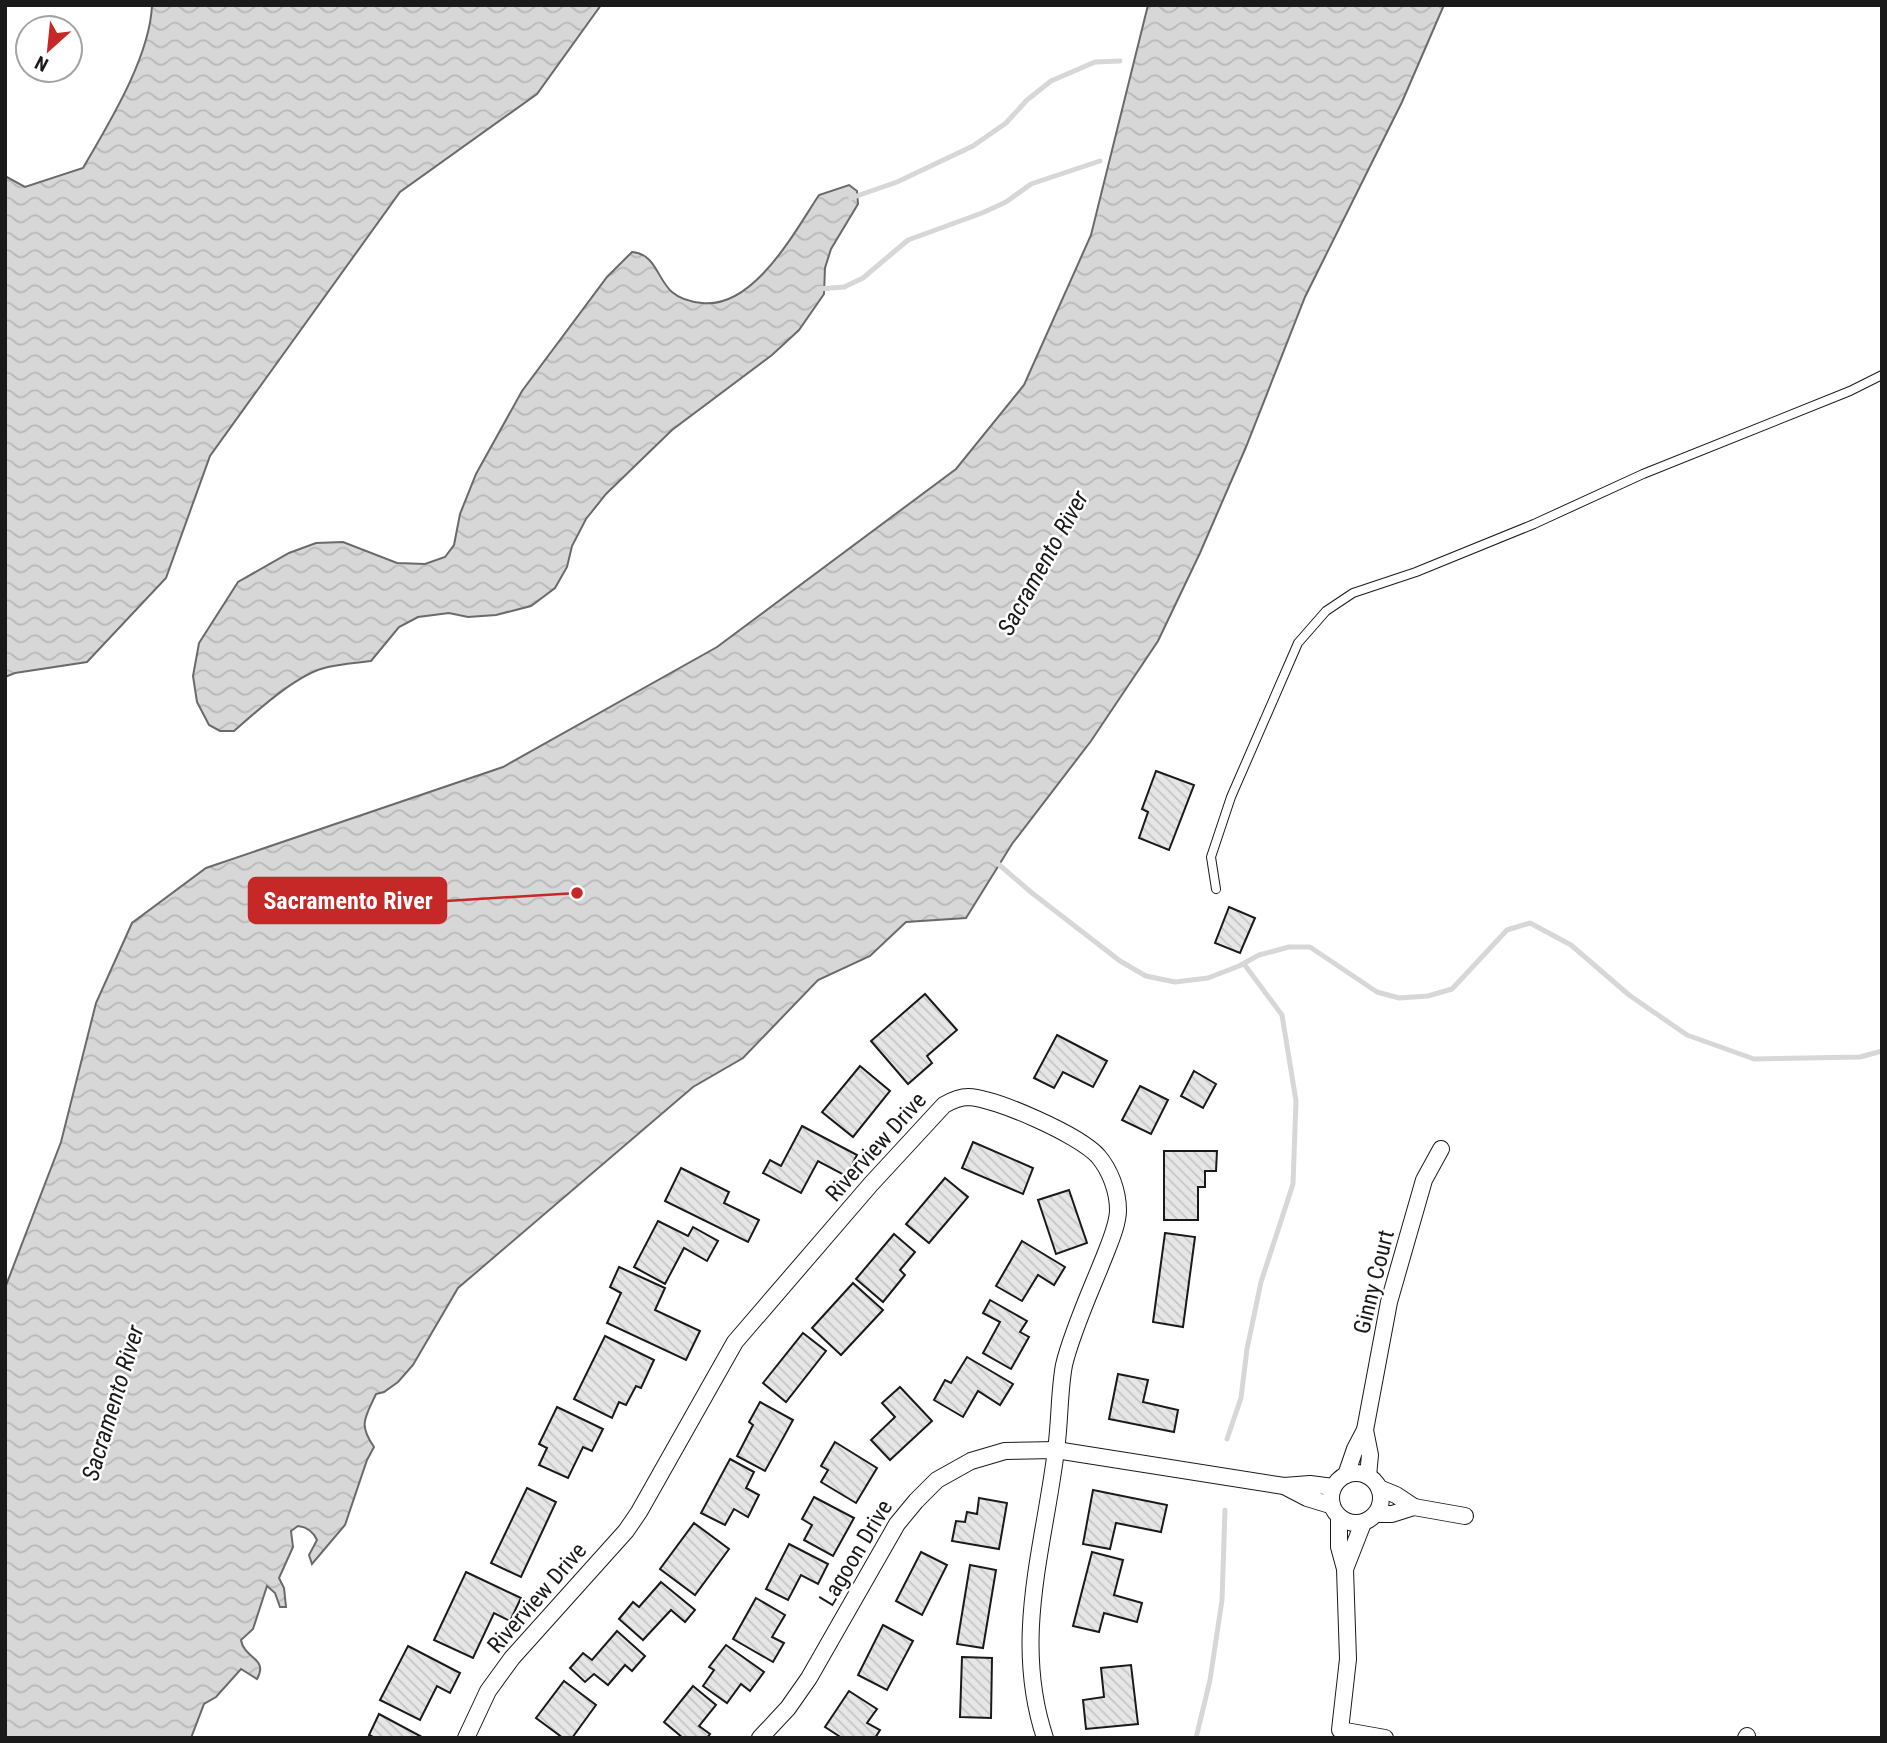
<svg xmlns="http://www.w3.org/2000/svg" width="1887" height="1743" viewBox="0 0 1887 1743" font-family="'Roboto Condensed',sans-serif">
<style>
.water{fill:url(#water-waves);stroke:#6a6a6a;stroke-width:2}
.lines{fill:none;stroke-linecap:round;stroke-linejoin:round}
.stream{stroke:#d7d7d7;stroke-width:5}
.building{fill:url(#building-back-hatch);stroke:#1a1a1a;stroke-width:2}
.lane-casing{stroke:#1a1a1a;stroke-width:10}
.street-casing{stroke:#1a1a1a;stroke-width:18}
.lane{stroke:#fff;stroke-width:8}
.street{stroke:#fff;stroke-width:16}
.labels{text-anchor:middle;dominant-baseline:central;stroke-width:5;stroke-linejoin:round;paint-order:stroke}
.street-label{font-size:23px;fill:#1a1a1a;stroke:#fff}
.water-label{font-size:24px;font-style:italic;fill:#1a1a1a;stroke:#fff}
.leader{fill:none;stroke:#c62828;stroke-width:2.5}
.callout-dot{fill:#c62828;stroke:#fff;stroke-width:2.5}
.callout{fill:#c62828;stroke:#c62828;stroke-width:2.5}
.callout-label{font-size:24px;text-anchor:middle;font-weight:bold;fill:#fff}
</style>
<defs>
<pattern id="water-waves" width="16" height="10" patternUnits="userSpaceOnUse" patternTransform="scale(1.75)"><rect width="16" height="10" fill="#d7d7d7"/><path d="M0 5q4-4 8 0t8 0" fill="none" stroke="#b8b8b8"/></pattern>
<pattern id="building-back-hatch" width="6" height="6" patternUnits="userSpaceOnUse" patternTransform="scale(1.75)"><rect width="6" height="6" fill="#e6e6e6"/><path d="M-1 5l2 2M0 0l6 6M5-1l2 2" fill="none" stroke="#c5c5c5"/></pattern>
</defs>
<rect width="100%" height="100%" fill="#fff"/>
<g class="water">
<path d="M 152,5 L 601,5 L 537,94 L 400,192 L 210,456 L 166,578 L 87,662 L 15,673 L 5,677 L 5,176 L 25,187 L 83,168 C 109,123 150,57 152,5 Z"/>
<path d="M 1148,5 L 1444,5 L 1402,102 L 1305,297 L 1246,447 L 1200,553 L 1158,641 L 1091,741 L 1012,844 L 966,918 L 906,922 L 870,956 L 818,980 L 743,1058 L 693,1087 L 458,1288 L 413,1365 L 398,1382 L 384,1392 L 376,1394 C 365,1418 358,1424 374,1447 L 367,1460 L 345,1525 L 312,1564 L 309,1555 L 317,1540 C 313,1531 307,1527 298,1526 L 291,1531 L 293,1547 L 279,1578 L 284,1588 L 286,1607 L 280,1607 L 275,1593 L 267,1586 L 253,1629 L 241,1640 C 244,1659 269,1658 257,1679 L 241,1669 L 216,1697 L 204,1704 L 191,1738 L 5,1738 L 5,1288 L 61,1142 L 96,1003 L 132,923 L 206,868 L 503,767 L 717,647 L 956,469 L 1024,385 L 1091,235 Z"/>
<path d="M 849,185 L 857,191 L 858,204 L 831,249 L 825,268 L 824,294 L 799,330 L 772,355 L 672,430 L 606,494 L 586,519 L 572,546 L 567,567 L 555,588 L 531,606 L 496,615 L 468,617 L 449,613 L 418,617 L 399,627 L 371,661 C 357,663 342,664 328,667 C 298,673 257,711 234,731 L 220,731 L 209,725 L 197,702 L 193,676 L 199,643 L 238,582 L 289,553 L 316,543 L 343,542 L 397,563 L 425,564 L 445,557 L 454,545 L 460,514 L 476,474 L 522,391 L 607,277 L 632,252 C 656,254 657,279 672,292 C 680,299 692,302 702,303 C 754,309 795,231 819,195 Z"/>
</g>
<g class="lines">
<g class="stream">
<path d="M 851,198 L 897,182 L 973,146 L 1006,123 L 1027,100 L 1051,81 L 1095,62 L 1120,61"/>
<path d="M 818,289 L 844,287 L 863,278 L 908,240 L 982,213 L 1006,202 L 1031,184 L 1100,161"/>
<path d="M 996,862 L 1032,893 L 1120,961 L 1146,976 L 1175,982 L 1208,978 L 1239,966 L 1259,955 L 1289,947 L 1310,947 L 1377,992 L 1399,998 L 1428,996 L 1452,989 L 1507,930 L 1530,923 L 1571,945 L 1629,995 L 1687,1035 L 1754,1059 L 1860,1057 L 1882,1051"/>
<path d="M 1227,1439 L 1241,1398 L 1247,1349 L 1261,1282 L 1293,1184 L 1296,1101 L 1282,1015 L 1244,964"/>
<path d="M 1196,1738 L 1210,1680 L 1222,1600 L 1225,1510"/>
</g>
</g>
<g class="building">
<path d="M 1156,771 L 1194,785 L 1169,850 L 1139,838 L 1148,812 L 1142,809 Z"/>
<path d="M 1229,907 L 1255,918 L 1240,953 L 1215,943 Z"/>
<path d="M 925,994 L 957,1030 L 927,1056 L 932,1063 L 908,1084 L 871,1041 Z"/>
<path d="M 1057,1035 L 1107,1061 L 1093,1087 L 1063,1072 L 1054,1088 L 1034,1078 Z"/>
<path d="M 860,1066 L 890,1091 L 853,1137 L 822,1112 Z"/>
<path d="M 1194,1071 L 1216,1084 L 1203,1108 L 1181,1096 Z"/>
<path d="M 1140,1086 L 1168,1100 L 1151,1134 L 1122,1120 Z"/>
<path d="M 802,1126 L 857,1155 L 846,1176 L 818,1161 L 801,1193 L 763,1173 L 770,1160 L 781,1166 Z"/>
<path d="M 973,1142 L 1033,1168 L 1023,1194 L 962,1168 Z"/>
<path d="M 1164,1151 L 1217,1151 L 1216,1171 L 1205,1171 L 1205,1187 L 1198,1187 L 1198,1220 L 1164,1220 Z"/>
<path d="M 681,1168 L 729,1192 L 724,1203 L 759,1220 L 748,1242 L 665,1201 Z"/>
<path d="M 945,1178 L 968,1197 L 929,1243 L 906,1224 Z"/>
<path d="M 1069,1190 L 1087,1243 L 1056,1254 L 1038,1200 Z"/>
<path d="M 658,1221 L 688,1236 L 693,1227 L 718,1241 L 707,1261 L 684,1248 L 665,1284 L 634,1267 Z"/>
<path d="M 1165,1233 L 1195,1237 L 1183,1327 L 1153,1322 Z"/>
<path d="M 894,1234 L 915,1252 L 900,1270 L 905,1275 L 883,1302 L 856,1279 Z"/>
<path d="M 1022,1241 L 1065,1267 L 1054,1285 L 1038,1275 L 1022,1301 L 996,1286 Z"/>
<path d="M 619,1267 L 665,1288 L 655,1310 L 700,1331 L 686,1360 L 607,1323 L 621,1293 L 610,1287 Z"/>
<path d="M 853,1283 L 883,1310 L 841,1355 L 812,1328 Z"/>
<path d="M 990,1300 L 1027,1321 L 1020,1332 L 1029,1337 L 1011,1369 L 983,1353 L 1000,1322 L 983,1313 Z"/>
<path d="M 803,1333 L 826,1351 L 786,1402 L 763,1383 Z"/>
<path d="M 605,1336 L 654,1360 L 641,1388 L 636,1386 L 626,1405 L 619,1402 L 612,1418 L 574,1399 Z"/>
<path d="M 967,1357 L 1013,1384 L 1000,1405 L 978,1391 L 963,1417 L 934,1400 L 945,1380 L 951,1383 Z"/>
<path d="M 1118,1374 L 1148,1380 L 1143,1402 L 1178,1410 L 1174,1432 L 1109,1419 Z"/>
<path d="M 900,1387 L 932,1421 L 890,1460 L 871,1440 L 895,1417 L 882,1403 Z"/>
<path d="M 760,1402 L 793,1420 L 765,1471 L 737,1456 L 753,1425 L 749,1422 Z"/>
<path d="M 557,1407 L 603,1429 L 592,1451 L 583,1447 L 568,1478 L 539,1465 L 547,1448 L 539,1444 Z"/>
<path d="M 835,1442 L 877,1468 L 856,1503 L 821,1482 L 828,1470 L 821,1466 Z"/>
<path d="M 730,1459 L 754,1472 L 746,1488 L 759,1495 L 748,1517 L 734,1509 L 725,1525 L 701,1513 Z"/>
<path d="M 527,1488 L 556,1502 L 521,1577 L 491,1563 Z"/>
<path d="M 1093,1490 L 1167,1505 L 1161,1532 L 1116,1523 L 1110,1549 L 1083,1544 Z"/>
<path d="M 814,1497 L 854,1518 L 833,1556 L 804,1540 L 812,1525 L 802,1519 Z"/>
<path d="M 979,1498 L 1007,1503 L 999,1549 L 952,1541 L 956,1521 L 965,1522 L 967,1512 L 977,1514 Z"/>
<path d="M 694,1523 L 729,1549 L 695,1595 L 660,1569 Z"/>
<path d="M 789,1544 L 828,1564 L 818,1584 L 801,1575 L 788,1600 L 766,1589 Z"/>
<path d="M 921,1552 L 947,1565 L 922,1615 L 896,1601 Z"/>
<path d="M 1092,1552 L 1123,1560 L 1114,1595 L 1142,1603 L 1137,1622 L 1104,1613 L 1099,1632 L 1073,1626 Z"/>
<path d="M 970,1565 L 996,1570 L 983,1648 L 957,1644 Z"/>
<path d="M 466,1572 L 521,1598 L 510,1621 L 494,1613 L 473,1658 L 434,1640 Z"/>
<path d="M 661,1582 L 695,1610 L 685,1622 L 671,1610 L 643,1640 L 619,1619 L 633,1602 L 639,1607 Z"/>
<path d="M 756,1598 L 785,1615 L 772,1637 L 784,1643 L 773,1662 L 733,1639 Z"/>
<path d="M 883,1625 L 913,1641 L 887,1690 L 858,1675 Z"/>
<path d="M 617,1631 L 645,1656 L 632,1671 L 625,1665 L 608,1685 L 594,1674 L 585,1682 L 570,1668 L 583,1653 L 592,1660 Z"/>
<path d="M 726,1645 L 764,1672 L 750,1691 L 741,1684 L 727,1703 L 703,1686 L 714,1670 L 709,1667 Z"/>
<path d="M 408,1646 L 460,1673 L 450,1693 L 437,1686 L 420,1720 L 380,1700 Z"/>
<path d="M 962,1657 L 992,1658 L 991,1718 L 960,1717 Z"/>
<path d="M 1131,1665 L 1138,1724 L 1086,1729 L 1083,1700 L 1104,1697 L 1101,1668 Z"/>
<path d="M 564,1681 L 596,1705 L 572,1738 L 563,1738 L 536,1718 Z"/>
<path d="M 693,1686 L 716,1705 L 699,1726 L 710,1734 L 707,1738 L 683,1738 L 664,1722 Z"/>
<path d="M 849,1691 L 877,1709 L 867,1723 L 880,1730 L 875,1738 L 842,1738 L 825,1727 Z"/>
<path d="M 379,1714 L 422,1737 L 421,1738 L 375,1738 L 369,1735 Z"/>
</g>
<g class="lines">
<defs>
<path id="lane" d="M 1216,889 L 1211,857 L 1231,797 L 1298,643 L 1326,611 L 1353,593 L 1416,572 L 1534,524 L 1643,474 L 1850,391 L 1882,375"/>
<g id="street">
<path d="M 1365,1430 L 1389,1302 L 1424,1180 L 1441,1149"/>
<circle cx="1356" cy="1498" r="25"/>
<path d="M 1346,1475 L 1355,1449 L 1365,1430 L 1370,1455 L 1368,1476"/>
<path d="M 1330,1505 L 1307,1498 L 1284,1486 L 1310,1484 L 1333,1487"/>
<path d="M 1414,1507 L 1465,1516"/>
<path d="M 1376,1514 L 1392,1514 L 1414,1507 L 1396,1495 L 1379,1488"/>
<path d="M 1339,1518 L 1339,1547 L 1345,1569 L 1363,1523"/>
<path d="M 1345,1569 L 1348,1659 L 1340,1730 L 1385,1738"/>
<path d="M 466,1738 L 488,1691 L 512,1658 L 626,1531 L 639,1512 L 735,1342 L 871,1184 L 944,1105 C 951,1101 959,1097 968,1097 C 996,1098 1079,1135 1098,1156 C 1110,1170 1118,1191 1118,1210 C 1118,1224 1110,1242 1105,1255 C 1092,1288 1072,1331 1064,1365 C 1059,1392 1060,1422 1056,1450 C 1044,1548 1012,1639 1045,1738"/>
<path d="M 760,1738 L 788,1708 L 809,1678 L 897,1524 L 916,1501 L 937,1480 L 971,1461 L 1005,1451 L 1056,1450 L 1284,1486"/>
<path d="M 1746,1738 L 1747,1736"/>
</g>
</defs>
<use href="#lane" class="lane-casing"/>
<use href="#street" class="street-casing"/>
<use href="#lane" class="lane"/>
<use href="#street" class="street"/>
</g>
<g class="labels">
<g class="street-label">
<text transform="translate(876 1147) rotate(-48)">Riverview Drive</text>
<text transform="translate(1374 1282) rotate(-76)">Ginny Court</text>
<text transform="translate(856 1553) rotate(-59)">Lagoon Drive</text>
<text transform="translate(537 1598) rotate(-49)">Riverview Drive</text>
</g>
<g class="water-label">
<text transform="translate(1043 563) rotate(-61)">Sacramento River</text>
<text transform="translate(113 1403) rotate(-73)">Sacramento River</text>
</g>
</g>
<path class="leader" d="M577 893L446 901"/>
<circle class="callout-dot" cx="577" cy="893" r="7"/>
<rect class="callout" x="249" y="878" width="197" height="45" rx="7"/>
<g class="callout-label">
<text x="348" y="909">Sacramento River</text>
</g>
<rect width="1887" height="1743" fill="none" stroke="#1a1a1a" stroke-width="14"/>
<g transform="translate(49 49) rotate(207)"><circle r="33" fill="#ffffff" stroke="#a3a3a3" stroke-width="2"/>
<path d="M0-5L12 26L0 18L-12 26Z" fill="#c62828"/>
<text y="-10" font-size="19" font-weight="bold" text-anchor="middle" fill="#1a1a1a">N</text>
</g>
</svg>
